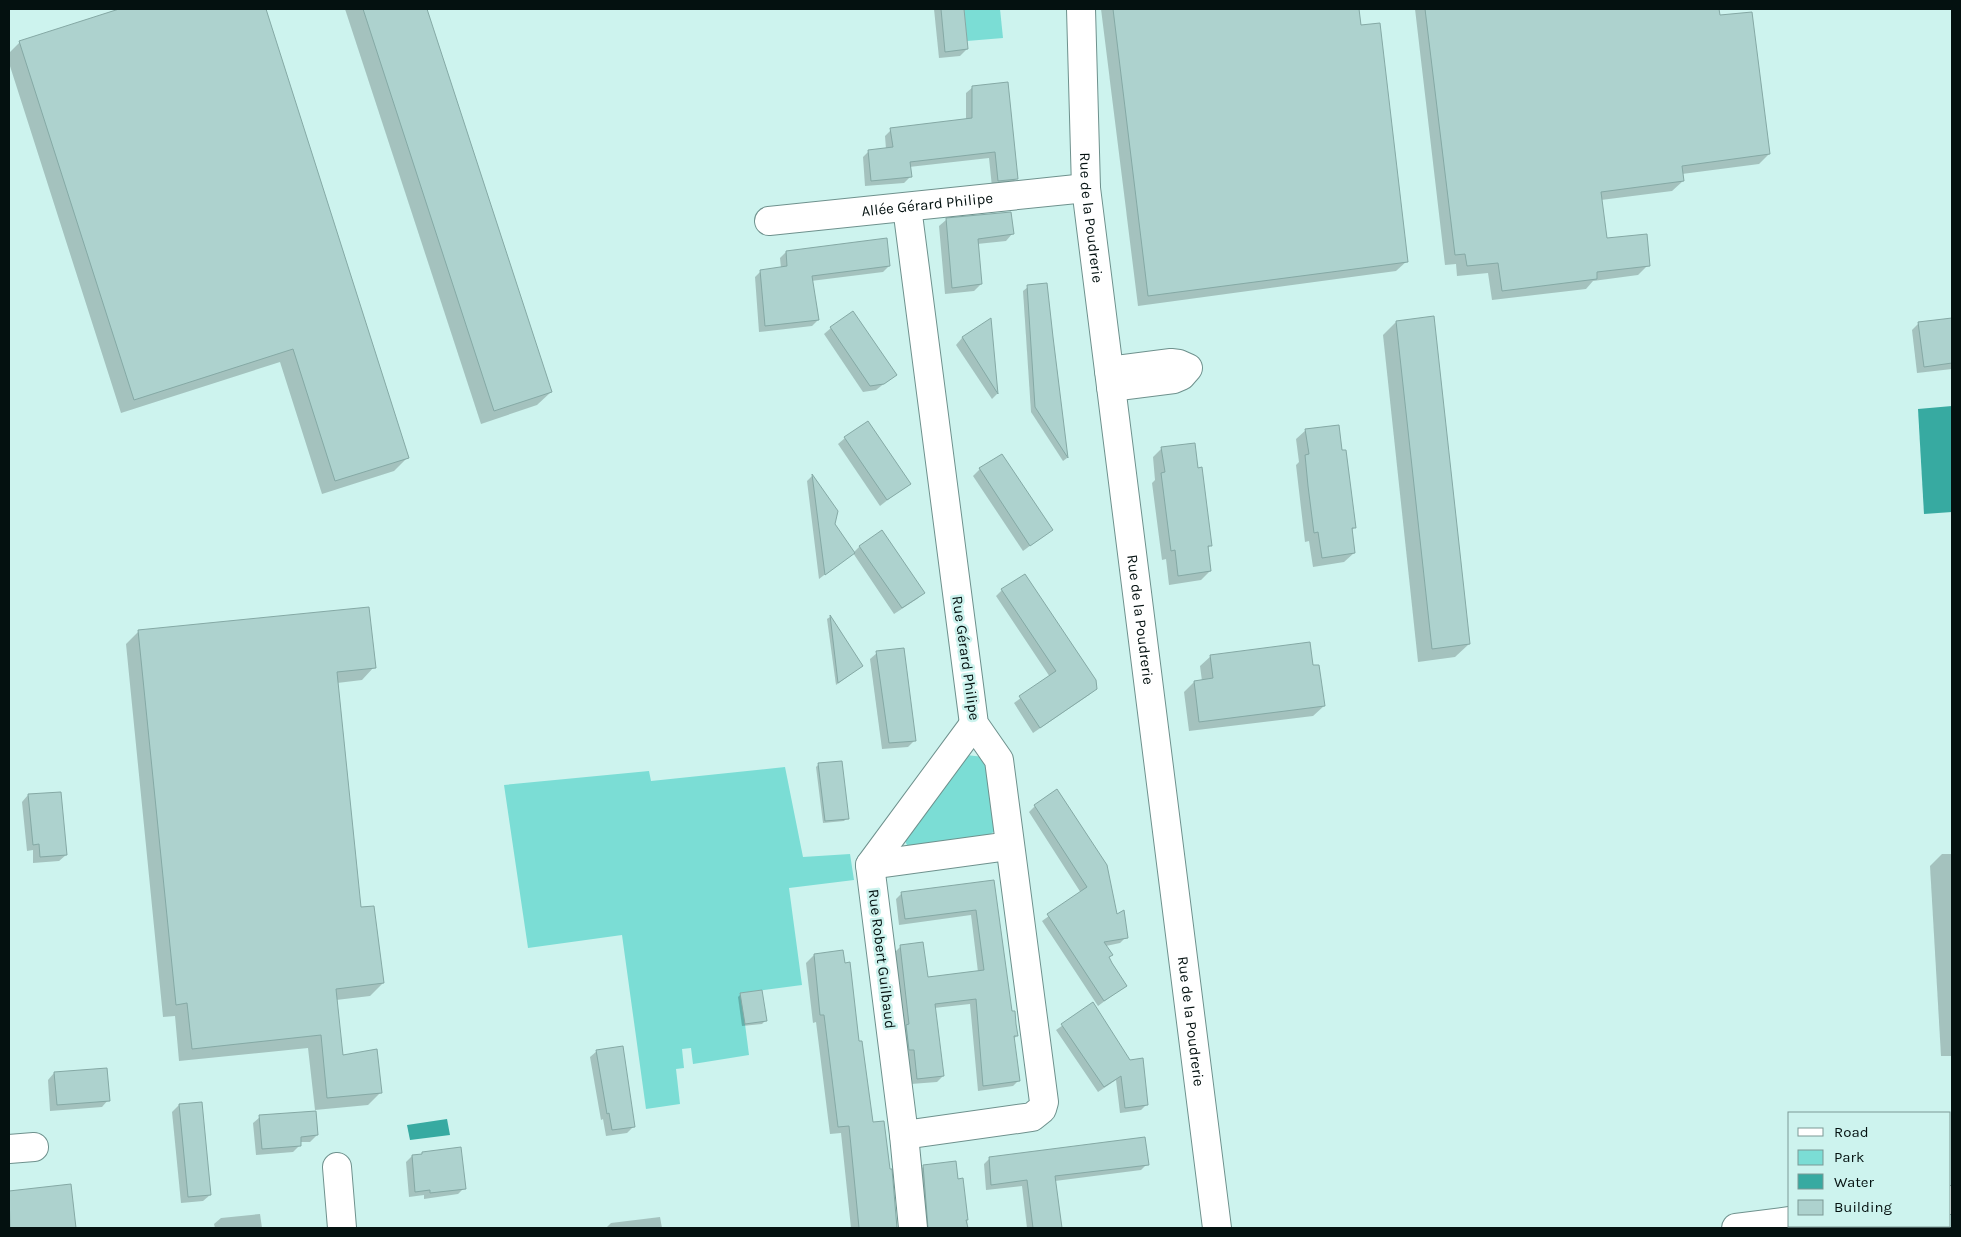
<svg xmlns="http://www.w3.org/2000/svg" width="1961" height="1237" viewBox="0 0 1961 1237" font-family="Karla,sans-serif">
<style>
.green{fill:#7bddd5}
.water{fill:#37aaa1}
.shadow{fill:#0003}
.building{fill:#add2ce;stroke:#85a9a5}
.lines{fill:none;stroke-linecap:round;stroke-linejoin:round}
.minor-casing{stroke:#6e918d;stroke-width:30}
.minor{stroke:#fff;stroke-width:28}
.labels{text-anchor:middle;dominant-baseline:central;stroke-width:5;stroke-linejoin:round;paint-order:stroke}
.street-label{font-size:15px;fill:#041110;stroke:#cdf3ee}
</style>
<rect width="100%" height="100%" fill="#cdf3ee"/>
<g class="green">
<path d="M 964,9 L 1000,9 L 1003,38 L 967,41 Z"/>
<path d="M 966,755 L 984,757 L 990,765 L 996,830 L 987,837 L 914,846 L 907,845 L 904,839 Z"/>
<path d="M 785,767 L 803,857 L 850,854 L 854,880 L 789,888 L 802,985 L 741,993 L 749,1055 L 693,1064 L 691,1048 L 682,1049 L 684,1068 L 676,1069 L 680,1104 L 646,1109 L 622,935 L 528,948 L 504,785 L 649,771 L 651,781 Z"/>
</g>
<g class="water">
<path d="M 1952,406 L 1952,512 L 1924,514 L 1918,409 Z"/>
<path d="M 447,1119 L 450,1135 L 410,1140 L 407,1125 Z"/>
</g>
<g class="shadow">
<path d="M 124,9 L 265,9 L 408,457 L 394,471 L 322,494 L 280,362 L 121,413 L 9,63 L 9,53 L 20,42 Z"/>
<path d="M 345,9 L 425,9 L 551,392 L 537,405 L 481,424 Z"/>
<path d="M 934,9 L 962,9 L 967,49 L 960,56 L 939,58 Z"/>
<path d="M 1101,9 L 1358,9 L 1407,261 L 1396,271 L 1138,306 Z"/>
<path d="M 1415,9 L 1718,9 L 1719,16 L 1769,154 L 1759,164 L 1682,174 L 1683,181 L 1672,191 L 1601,200 L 1606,239 L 1648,265 L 1638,275 L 1593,281 L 1586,289 L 1492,300 L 1488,273 L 1457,276 L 1456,264 L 1445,265 Z"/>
<path d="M 973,87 L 1016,179 L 1010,185 L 992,187 L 989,158 L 909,167 L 910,177 L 904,183 L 865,186 L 863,157 L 869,151 L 886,149 L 885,136 L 891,130 L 966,120 L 966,93 Z"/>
<path d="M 946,220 L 1012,234 L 1006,241 L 977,244 L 981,284 L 974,291 L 945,294 L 939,226 Z"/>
<path d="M 786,252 L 889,266 L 883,272 L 811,281 L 818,320 L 812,326 L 759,332 L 755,277 L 761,271 L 781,268 L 780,258 Z"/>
<path d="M 1045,285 L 1067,458 L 1063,461 L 1031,412 L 1023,291 L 1028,287 Z"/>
<path d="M 990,320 L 997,394 L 992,399 L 956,345 L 962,338 Z"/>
<path d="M 1952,320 L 1952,369 L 1917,373 L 1912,330 L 1919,323 Z"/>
<path d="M 1396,322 L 1469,644 L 1455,657 L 1418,662 L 1383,335 Z"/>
<path d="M 831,328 L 895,375 L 876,390 L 863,392 L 824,334 Z"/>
<path d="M 1306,430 L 1355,527 L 1351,531 L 1354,553 L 1344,562 L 1313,567 L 1309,541 L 1305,542 L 1296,465 L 1299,462 L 1296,439 Z"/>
<path d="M 845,438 L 909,483 L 880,506 L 838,444 Z"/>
<path d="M 1162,448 L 1211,545 L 1207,549 L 1210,571 L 1201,580 L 1169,585 L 1166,559 L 1162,560 L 1152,483 L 1155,480 L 1153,457 Z"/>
<path d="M 1001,456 L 1051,530 L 1023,551 L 973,476 L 980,469 Z"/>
<path d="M 812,476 L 837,511 L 834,524 L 853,553 L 860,546 L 923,593 L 917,599 L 894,614 L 853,553 L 819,579 L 807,481 Z"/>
<path d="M 1002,590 L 1096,689 L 1089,695 L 1033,733 L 1014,703 L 1050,677 L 996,596 Z"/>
<path d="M 830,617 L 862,666 L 836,685 L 827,619 Z"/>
<path d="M 139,631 L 374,667 L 362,680 L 337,683 L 360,908 L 383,983 L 370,996 L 336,1000 L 342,1056 L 381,1092 L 368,1105 L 315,1110 L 308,1048 L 179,1061 L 175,1016 L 163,1017 L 126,644 Z"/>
<path d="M 877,653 L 915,740 L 908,747 L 882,749 L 870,659 Z"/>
<path d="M 1211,656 L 1312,667 L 1324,706 L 1313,716 L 1189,731 L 1184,692 L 1194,682 L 1202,681 L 1200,666 Z"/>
<path d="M 819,764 L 847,818 L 844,821 L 823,823 L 816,767 Z"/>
<path d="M 28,795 L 66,855 L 59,861 L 33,863 L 33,850 L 27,851 L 22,802 Z"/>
<path d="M 1035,806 L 1116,916 L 1126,937 L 1120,943 L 1106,946 L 1108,958 L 1125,986 L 1098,1006 L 1042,921 L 1081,893 L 1029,812 Z"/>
<path d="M 1942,854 L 1952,854 L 1952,1056 L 1941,1056 L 1930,866 Z"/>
<path d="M 993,881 L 1011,1013 L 1017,1036 L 1013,1039 L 1019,1080 L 1013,1086 L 978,1091 L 970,1004 L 934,1008 L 943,1076 L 937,1082 L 911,1084 L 908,1055 L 904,1055 L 904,1029 L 895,952 L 901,946 L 927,979 L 978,972 L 971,915 L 899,925 L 896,899 L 902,893 Z"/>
<path d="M 814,955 L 858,1043 L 872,1124 L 888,1171 L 890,1171 L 896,1228 L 851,1228 L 841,1133 L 830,1134 L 816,1022 L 813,1023 L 806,963 Z"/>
<path d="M 741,994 L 765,1021 L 762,1024 L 742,1026 L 738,997 Z"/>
<path d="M 1093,1004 L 1147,1104 L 1141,1110 L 1120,1113 L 1116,1080 L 1098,1092 L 1056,1030 Z"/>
<path d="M 597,1051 L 634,1126 L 627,1133 L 606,1136 L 603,1119 L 601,1120 L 590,1057 Z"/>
<path d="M 54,1073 L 108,1100 L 102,1107 L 50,1111 L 48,1080 Z"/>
<path d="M 179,1105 L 210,1195 L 203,1201 L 181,1203 L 172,1112 Z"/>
<path d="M 260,1117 L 317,1135 L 310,1142 L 300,1142 L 300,1145 L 293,1152 L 256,1155 L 253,1123 Z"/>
<path d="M 423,1153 L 464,1188 L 458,1194 L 424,1199 L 424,1195 L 409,1197 L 406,1162 L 412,1156 L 420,1156 Z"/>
<path d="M 990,1158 L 1147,1164 L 1141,1170 L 1055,1181 L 1061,1228 L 1027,1228 L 1022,1186 L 986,1190 L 984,1164 Z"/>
<path d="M 923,1167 L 957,1180 L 962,1180 L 968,1228 L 924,1228 L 918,1172 Z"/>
<path d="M 70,1185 L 75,1228 L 9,1228 L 9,1192 Z"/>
<path d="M 260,1214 L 262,1228 L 215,1228 L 214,1224 L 221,1218 Z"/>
<path d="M 660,1217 L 662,1228 L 606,1228 L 611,1223 Z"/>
</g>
<g class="building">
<path d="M 119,9 L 266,9 L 409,458 L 335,481 L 293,349 L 134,400 L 19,41 Z"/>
<path d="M 363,9 L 427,9 L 552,392 L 494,411 Z"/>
<path d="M 941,9 L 964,9 L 968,49 L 945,52 Z"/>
<path d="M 1113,9 L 1359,9 L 1361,25 L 1380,23 L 1408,262 L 1148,296 Z"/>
<path d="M 1425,9 L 1719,9 L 1720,15 L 1752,12 L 1770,154 L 1682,166 L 1684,181 L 1601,192 L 1607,238 L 1647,234 L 1650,266 L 1597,272 L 1597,279 L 1502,291 L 1498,263 L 1467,266 L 1465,254 L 1455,255 Z"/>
<path d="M 1008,82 L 1018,179 L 998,181 L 995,152 L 910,162 L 912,177 L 871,181 L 868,150 L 893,147 L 890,128 L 972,118 L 972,86 Z"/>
<path d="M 1011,212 L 1014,234 L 978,239 L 982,284 L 952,288 L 946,218 Z"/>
<path d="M 887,238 L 890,266 L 812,276 L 819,320 L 765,326 L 760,270 L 787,266 L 786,251 Z"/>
<path d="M 1047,283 L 1053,337 L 1068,458 L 1035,407 L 1027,285 Z"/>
<path d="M 853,311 L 897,375 L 884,384 L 870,386 L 830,327 Z"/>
<path d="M 1434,316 L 1470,644 L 1432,649 L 1396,321 Z"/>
<path d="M 991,318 L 998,394 L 962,337 Z"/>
<path d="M 1952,318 L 1952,363 L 1924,367 L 1918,322 Z"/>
<path d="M 868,421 L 911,484 L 887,500 L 844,437 Z"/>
<path d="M 1339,425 L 1342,450 L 1346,450 L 1356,528 L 1352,528 L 1355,553 L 1322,558 L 1318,532 L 1314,533 L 1308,486 L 1305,455 L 1309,454 L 1305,429 Z"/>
<path d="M 1195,443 L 1198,468 L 1202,467 L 1212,546 L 1208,546 L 1211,571 L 1178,576 L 1175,550 L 1171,551 L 1161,473 L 1165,472 L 1161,447 Z"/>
<path d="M 1002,454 L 1053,530 L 1030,546 L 979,468 Z"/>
<path d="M 812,474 L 838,511 L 835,524 L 855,553 L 825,575 Z"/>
<path d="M 882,530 L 925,593 L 902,608 L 859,546 Z"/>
<path d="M 1025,574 L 1096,680 L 1097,689 L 1040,728 L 1019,696 L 1056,671 L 1001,589 Z"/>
<path d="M 369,607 L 376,668 L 337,672 L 361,907 L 374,906 L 384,983 L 336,989 L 343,1055 L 377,1049 L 382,1093 L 327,1098 L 321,1035 L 192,1049 L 187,1003 L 176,1005 L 138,630 Z"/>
<path d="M 830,615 L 863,666 L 838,683 Z"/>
<path d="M 1310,642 L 1313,665 L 1319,665 L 1325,706 L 1199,722 L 1194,681 L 1213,678 L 1210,655 Z"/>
<path d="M 904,648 L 916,741 L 889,743 L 876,651 Z"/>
<path d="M 842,761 L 849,819 L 825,821 L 818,763 Z"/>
<path d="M 1057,789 L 1107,865 L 1117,914 L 1124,910 L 1128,938 L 1104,942 L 1113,955 L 1109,957 L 1112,963 L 1127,986 L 1104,1001 L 1047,914 L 1087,887 L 1034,805 Z"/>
<path d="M 61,792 L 67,855 L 40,857 L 39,844 L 33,845 L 28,794 Z"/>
<path d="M 994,880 L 1012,1011 L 1015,1011 L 1016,1024 L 1018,1036 L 1014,1036 L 1020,1081 L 983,1086 L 976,999 L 935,1004 L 944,1076 L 917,1079 L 914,1050 L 909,1050 L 906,1025 L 909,1024 L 900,945 L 923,942 L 928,977 L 984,970 L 976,910 L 905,919 L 901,892 Z"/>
<path d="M 843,950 L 845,963 L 850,962 L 859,1041 L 862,1041 L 873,1122 L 884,1121 L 890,1169 L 892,1169 L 897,1228 L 859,1228 L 849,1126 L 838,1127 L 824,1015 L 820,1015 L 814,954 Z"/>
<path d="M 762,990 L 767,1021 L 745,1024 L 740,993 Z"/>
<path d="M 1093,1002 L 1130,1060 L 1143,1058 L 1148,1105 L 1125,1108 L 1121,1076 L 1104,1087 L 1061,1024 Z"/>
<path d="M 623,1046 L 635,1127 L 612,1130 L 609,1113 L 607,1114 L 596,1050 Z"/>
<path d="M 107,1068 L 110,1101 L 57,1105 L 54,1072 Z"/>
<path d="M 202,1102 L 211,1195 L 188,1197 L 179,1104 Z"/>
<path d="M 316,1111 L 318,1135 L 301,1137 L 301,1146 L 262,1149 L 259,1115 Z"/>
<path d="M 1145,1137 L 1149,1165 L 1055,1176 L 1062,1228 L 1033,1228 L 1027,1180 L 991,1185 L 989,1157 Z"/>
<path d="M 461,1147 L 466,1189 L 430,1193 L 430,1190 L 415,1192 L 412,1155 L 422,1154 L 422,1152 Z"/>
<path d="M 956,1161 L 958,1179 L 963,1178 L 968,1220 L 966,1220 L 968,1228 L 928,1228 L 923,1165 Z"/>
<path d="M 71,1184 L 76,1228 L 10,1228 L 9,1191 Z"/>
</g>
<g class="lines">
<defs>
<g id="minor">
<path id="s1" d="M 1081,9 L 1086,188 L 1217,1228"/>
<path id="s2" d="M 769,221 L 1086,188"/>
<path d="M 1109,371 L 1171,363 L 1179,364 L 1188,368 L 1181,376 L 1174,379 L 1111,387"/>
<path d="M 870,865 L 1009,846"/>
<path d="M 904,1135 L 1032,1117 L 1042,1109 L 1044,1102 L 999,760 L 974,724 L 907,207"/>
<path d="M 9,1149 L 34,1147"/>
<path d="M 337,1167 L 342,1228"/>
<path d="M 1950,1200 L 1952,1200"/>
<path d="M 913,1228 L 904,1135 L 870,865 L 974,724"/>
<path d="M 1736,1228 L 1790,1221"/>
</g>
</defs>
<use href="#minor" class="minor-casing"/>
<use href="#minor" class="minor"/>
</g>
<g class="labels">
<g class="street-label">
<text stroke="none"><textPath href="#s2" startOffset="159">Allée Gérard Philipe</textPath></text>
<text stroke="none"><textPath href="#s1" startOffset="209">Rue de la Poudrerie</textPath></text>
<text stroke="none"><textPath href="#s1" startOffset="614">Rue de la Poudrerie</textPath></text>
<text transform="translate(966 658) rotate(82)">Rue Gérard Philipe</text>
<text transform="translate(882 959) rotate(83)">Rue Robert Guilbaud</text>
<text stroke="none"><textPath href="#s1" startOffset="1019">Rue de la Poudrerie</textPath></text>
</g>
</g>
<rect width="1961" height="1237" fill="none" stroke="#041110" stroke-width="20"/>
<rect x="1788" y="1112" width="162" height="115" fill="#cdf3ee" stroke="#7d9995"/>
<rect x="1798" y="1128" width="25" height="8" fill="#ffffff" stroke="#7d9995"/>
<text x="1834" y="1137" font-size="15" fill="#041110">Road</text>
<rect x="1798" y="1150" width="25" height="15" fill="#7bddd5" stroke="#7d9995"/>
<text x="1834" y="1162" font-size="15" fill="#041110">Park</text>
<rect x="1798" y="1174" width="25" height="15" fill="#37aaa1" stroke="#7d9995"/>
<text x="1834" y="1187" font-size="15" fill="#041110">Water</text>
<rect x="1798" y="1200" width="25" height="15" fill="#add2ce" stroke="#7d9995"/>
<text x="1834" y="1212" font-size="15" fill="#041110">Building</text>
</svg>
